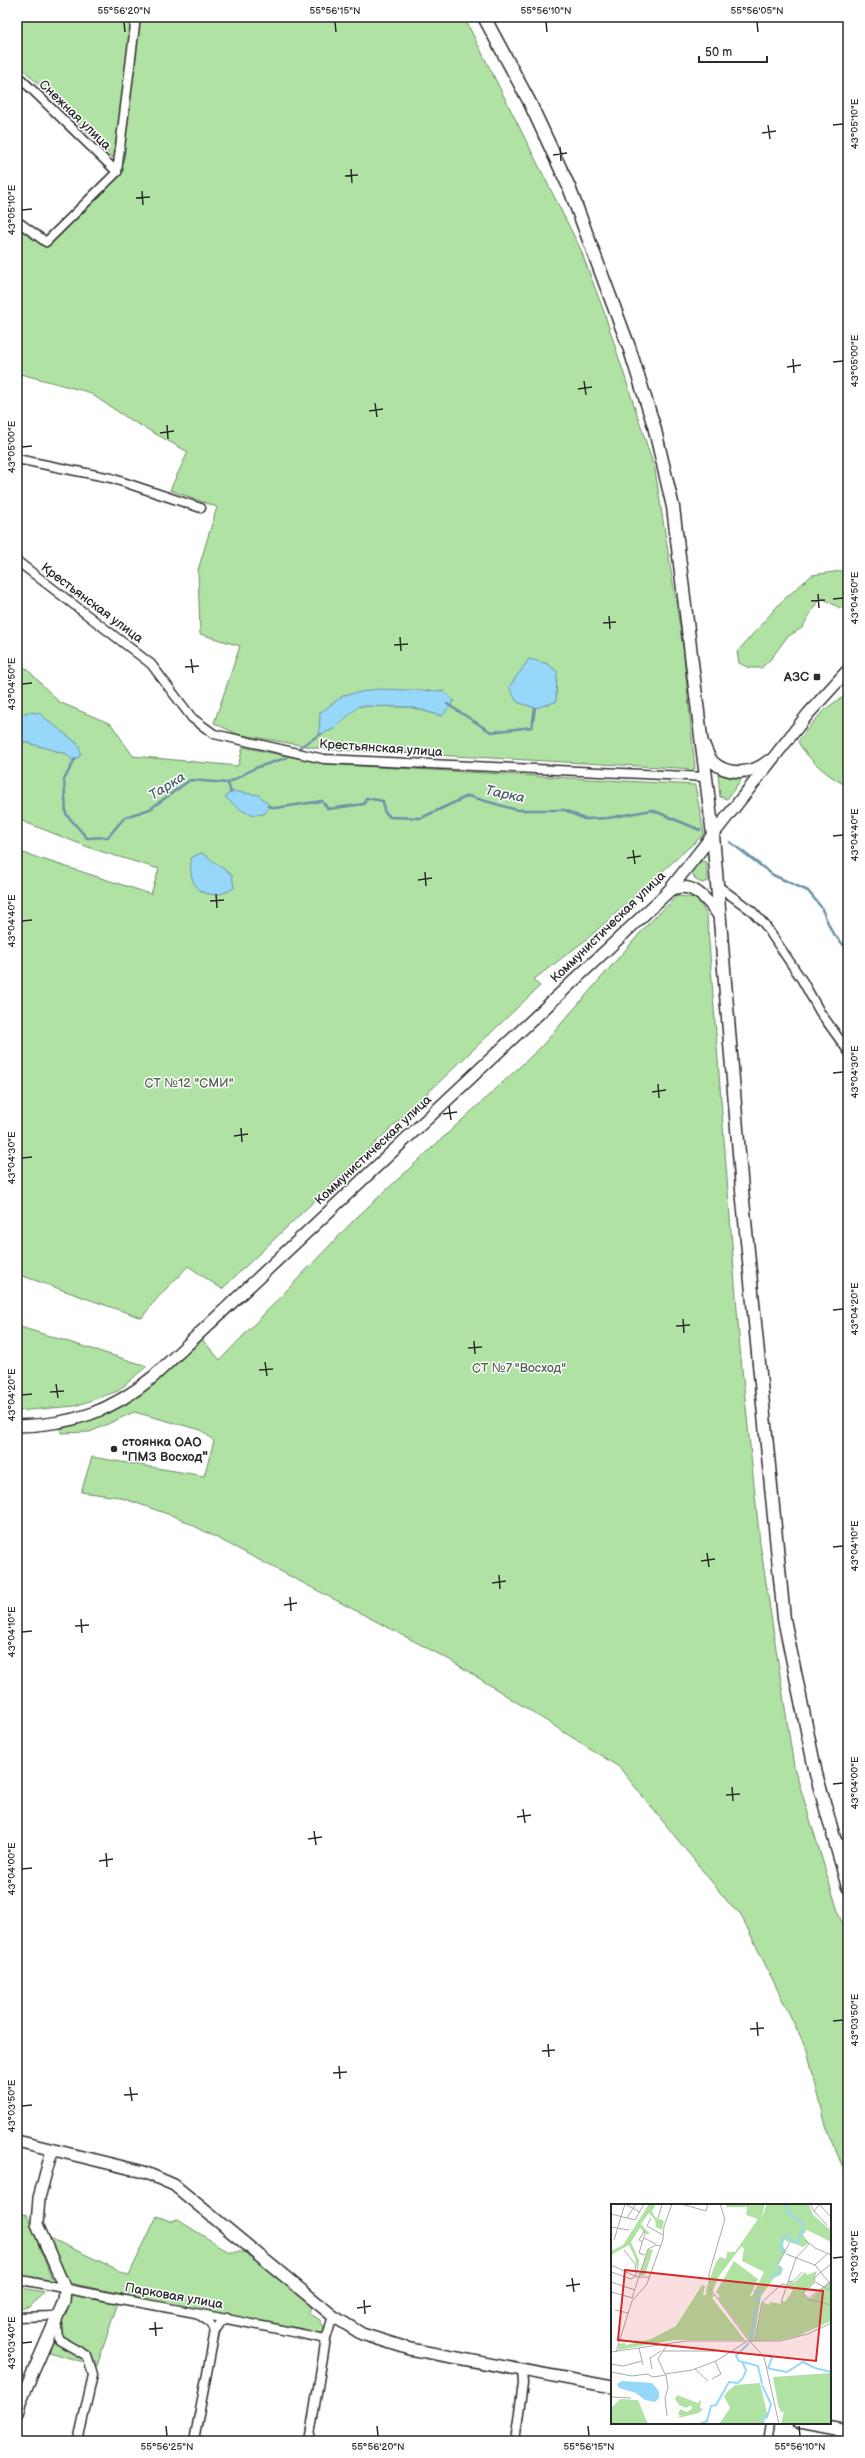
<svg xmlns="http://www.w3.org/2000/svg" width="865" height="2458" viewBox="0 0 865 2458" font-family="'Balsamiq Sans',sans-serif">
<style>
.green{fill:#b0e3a3;stroke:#6e8767;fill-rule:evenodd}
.water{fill:#97d7f9;stroke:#6c92a7}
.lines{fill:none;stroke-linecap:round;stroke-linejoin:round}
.stream{stroke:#6c92a7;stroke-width:2.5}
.street-casing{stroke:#2b2b2b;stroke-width:11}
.secondary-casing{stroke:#2b2b2b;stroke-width:14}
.primary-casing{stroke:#2b2b2b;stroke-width:15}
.street{stroke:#fff;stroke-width:8}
.secondary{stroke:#fff;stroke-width:11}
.primary{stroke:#fff;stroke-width:12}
.ticks{fill:none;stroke:#2b2b2b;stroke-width:1.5}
.poi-dot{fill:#2b2b2b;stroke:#fff;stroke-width:1.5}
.labels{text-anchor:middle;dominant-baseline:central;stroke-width:3;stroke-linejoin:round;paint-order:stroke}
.street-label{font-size:13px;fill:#2b2b2b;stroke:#fff}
.poi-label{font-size:13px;font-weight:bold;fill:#2b2b2b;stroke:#fff;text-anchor:end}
.park-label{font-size:13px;fill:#53624f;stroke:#fff}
.water-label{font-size:14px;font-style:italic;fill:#4b5f69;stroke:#fff}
.inset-river{fill:none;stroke:#97d7f9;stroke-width:2}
.inset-road{fill:none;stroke:#aaa;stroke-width:1}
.view{fill:#d62828;fill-opacity:0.15;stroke:#d62828;stroke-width:2}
.inset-edge{fill:none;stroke:#2b2b2b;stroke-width:2}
.neatline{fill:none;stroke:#2b2b2b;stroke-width:1.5}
.ticks-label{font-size:10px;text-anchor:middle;fill:#2b2b2b}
</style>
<rect width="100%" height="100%" fill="#fff"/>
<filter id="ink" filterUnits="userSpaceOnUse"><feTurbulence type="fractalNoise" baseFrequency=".025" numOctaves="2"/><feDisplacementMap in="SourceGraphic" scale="8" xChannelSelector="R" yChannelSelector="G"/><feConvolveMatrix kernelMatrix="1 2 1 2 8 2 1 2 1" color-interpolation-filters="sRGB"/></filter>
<g filter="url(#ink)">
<g class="green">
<path d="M 17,17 L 464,17 L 580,248 L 604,312 L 655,470 L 683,646 L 695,769 L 323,749 L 237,734 L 214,723 L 240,646 L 200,634 L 198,570 L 217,507 L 170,490 L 188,452 L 129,419 L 88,392 L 17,373 L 17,226 L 46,245 L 124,169 L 17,63 ZM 443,691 L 442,716 L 410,707 L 359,706 Z"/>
<path d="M 848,570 L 848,607 L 840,608 L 820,597 L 802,628 L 787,637 L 770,660 L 761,668 L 749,668 L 739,663 L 737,652 L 781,602 L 812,575 Z"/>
<path d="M 17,664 L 27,669 L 59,702 L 111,724 L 133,756 L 238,766 L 243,747 L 325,764 L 695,785 L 704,834 L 587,939 L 533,980 L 540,986 L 222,1289 L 188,1266 C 173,1283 154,1299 142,1318 L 17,1274 L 17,851 L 151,894 L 159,869 L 93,849 L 17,819 L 17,743 L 21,741 L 67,754 L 74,762 L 79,745 L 54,726 L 27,712 L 17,719 Z"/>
<path d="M 848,696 L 848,786 C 831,779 807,759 798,742 C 807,728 831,699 848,696 Z"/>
<path d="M 718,774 L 730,777 L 743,777 L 727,799 L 720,797 Z"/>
<path d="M 701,861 L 706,862 L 708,881 L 702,883 L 696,880 L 691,871 Z"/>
<path d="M 677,896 L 697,898 L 707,916 L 740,1349 L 760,1543 L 794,1767 L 848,1944 L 848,2179 L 827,2130 L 807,2050 L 740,1913 L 732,1907 L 619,1767 L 450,1660 L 179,1518 L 119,1497 L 81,1492 L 92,1457 L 204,1476 L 214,1441 L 201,1430 L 134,1412 L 90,1432 L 61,1433 L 60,1429 L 107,1413 L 200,1337 L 220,1360 L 356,1218 L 540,1048 L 648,924 Z"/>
<path d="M 17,1326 L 147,1366 L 118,1391 L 75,1406 L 17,1411 Z"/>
<path d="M 17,2213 L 27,2215 L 53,2282 L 17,2275 Z"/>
<path d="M 157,2216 L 170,2221 L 178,2220 L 229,2252 L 244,2252 L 311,2305 L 309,2314 L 320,2320 L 324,2327 L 322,2337 L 126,2301 L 126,2295 L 69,2283 L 48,2237 L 129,2275 Z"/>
<path d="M 17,2287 L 43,2292 L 30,2307 L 17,2309 Z"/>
<path d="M 77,2293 L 103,2301 L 118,2302 L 97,2366 L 45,2351 L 66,2309 L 70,2294 Z"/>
</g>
<g class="water">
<path d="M 529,659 L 546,663 L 557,671 L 556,702 L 535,708 L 517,702 L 509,687 Z"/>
<path d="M 377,689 L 443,691 L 454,701 L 442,716 L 410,707 L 359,706 L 334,729 L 319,735 L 320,713 L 344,695 Z"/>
<path d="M 27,712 L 39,713 L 79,745 L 81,754 L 74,762 L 67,754 L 21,741 L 17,743 L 17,719 Z"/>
<path d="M 231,791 L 259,795 L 270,806 L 264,814 C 246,817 238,808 225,797 Z"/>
<path d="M 202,853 L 232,875 L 234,888 C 206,905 185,887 192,857 Z"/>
</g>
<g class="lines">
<g class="stream">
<path d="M 447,704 L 491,732 L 532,727 L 535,708"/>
<path d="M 300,747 L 321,734"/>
<path d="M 75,759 L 64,780 L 66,814 L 87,838 L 108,837 L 125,817 L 150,809 L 190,780 L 228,783 L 231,793"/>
<path d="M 228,783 L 255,768 L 286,758"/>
<path d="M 268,806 L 276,808 L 322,801 L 328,809 L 364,804 L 366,798 L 383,801 L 384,811 L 390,817 L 421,818 L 468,796 L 517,810 L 565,810 L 584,819 L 608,818 L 652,810 L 700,830"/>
<path d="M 730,842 L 773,875 L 808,891 L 821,907 L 832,932 L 848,950"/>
</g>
<defs>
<g id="street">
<path d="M 17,75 L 117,172"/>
<path d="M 117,172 L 136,17"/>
<path d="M 17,221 L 46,242 L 117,172"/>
<path d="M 17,459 L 111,478 L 201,508"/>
<path d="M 17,561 L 151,664 L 192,718 L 214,734 L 324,759 L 707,777"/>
<path d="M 718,886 L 752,911 L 765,925 L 802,980 L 820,1012 L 848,1051"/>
<path d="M 834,1839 L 848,1848"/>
<path d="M 17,2279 C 120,2300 224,2317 326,2339"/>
<path d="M 199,2315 L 209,2322 L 215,2331"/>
<path d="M 17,2317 L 57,2316 L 59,2340 L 87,2356 L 93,2375 L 78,2441"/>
<path d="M 194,2441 L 215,2331 L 221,2322 L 227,2318"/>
<path d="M 309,2441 L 326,2339 L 333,2316"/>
<path d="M 515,2441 L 523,2384 L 522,2370"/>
<path d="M 768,2441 L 771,2423"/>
</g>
<g id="secondary">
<path d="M 704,745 C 706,750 709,758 713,762 C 728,776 753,774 768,761"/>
<path d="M 667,892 C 690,877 708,900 720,917"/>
<path d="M 17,1426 C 71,1425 111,1412 153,1377 L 667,893 L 808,714 L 848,670"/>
<path d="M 17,2141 L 144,2172 L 174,2185 L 333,2316 L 362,2334 L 410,2349 L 612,2387"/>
<path d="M 17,2415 L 20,2402 L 64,2301 L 65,2289 L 37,2224 L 39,2198 L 52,2150"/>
<path d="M 800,2423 L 848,2432"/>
</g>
<path id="primary" d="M 484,17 L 529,101 L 569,187 L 629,347 L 654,426 L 673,507 L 713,835 L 742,1190 L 784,1619 L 816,1774 L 848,1887"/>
</defs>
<use href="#street" class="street-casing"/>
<use href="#secondary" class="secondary-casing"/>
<use href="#primary" class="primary-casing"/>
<use href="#street" class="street"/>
<use href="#secondary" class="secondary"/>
<use href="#primary" class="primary"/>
</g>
</g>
<path class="ticks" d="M 124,22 L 125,32M 335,22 L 336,32M 546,22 L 547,32M 757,22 L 758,32M 768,125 L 770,139M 833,125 L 843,124M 762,133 L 776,131M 560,147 L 561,161M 553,155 L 567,153M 351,169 L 352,183M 345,176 L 358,175M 142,191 L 143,205M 136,198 L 150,197M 22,210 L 32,209M 793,359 L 794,373M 833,362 L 843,361M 787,367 L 801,365M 584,381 L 586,395M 578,389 L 592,387M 375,403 L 377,417M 369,411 L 383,409M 167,425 L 168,439M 160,433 L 174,431M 22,447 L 32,446M 818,594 L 819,608M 833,599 L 843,598M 811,601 L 825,600M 609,616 L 610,629M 603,623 L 616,622M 400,637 L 401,651M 394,645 L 408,644M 191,659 L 193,673M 185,667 L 199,666M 22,684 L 32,683M 833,836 L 843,835M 633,850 L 635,864M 627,858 L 641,856M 425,872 L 426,886M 418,880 L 432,878M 216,894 L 217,908M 210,901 L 224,900M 22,921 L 32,920M 833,1073 L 843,1072M 658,1084 L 659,1098M 652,1092 L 666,1090M 449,1106 L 451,1120M 443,1114 L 457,1112M 241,1128 L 242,1142M 234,1136 L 248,1134M 22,1158 L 32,1157M 833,1310 L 843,1309M 683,1319 L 684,1333M 676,1326 L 690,1325M 474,1341 L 475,1354M 468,1348 L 482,1347M 265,1362 L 267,1376M 259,1370 L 273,1369M 56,1384 L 58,1398M 50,1392 L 64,1391M 22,1395 L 32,1394M 833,1547 L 843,1546M 707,1553 L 709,1567M 701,1561 L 715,1559M 499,1575 L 500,1589M 492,1583 L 506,1581M 290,1597 L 291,1611M 284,1605 L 297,1603M 81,1619 L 82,1633M 75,1626 L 89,1625M 22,1632 L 32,1631M 833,1784 L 843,1783M 732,1787 L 733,1801M 726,1795 L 740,1794M 523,1809 L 525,1823M 517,1817 L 531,1815M 314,1831 L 316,1845M 308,1839 L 322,1837M 106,1853 L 107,1867M 99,1861 L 113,1859M 22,1869 L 32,1868M 833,2021 L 843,2020M 757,2022 L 758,2036M 750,2029 L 764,2028M 548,2044 L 549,2057M 542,2051 L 555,2050M 339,2066 L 340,2079M 333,2073 L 347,2072M 130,2087 L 132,2101M 124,2095 L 138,2094M 22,2106 L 32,2105M 833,2258 L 843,2257M 572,2278 L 574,2292M 566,2286 L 580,2284M 364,2300 L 365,2314M 357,2308 L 371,2306M 155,2322 L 156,2336M 149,2329 L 163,2328M 22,2343 L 32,2342M 166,2426 L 167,2436M 377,2426 L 378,2436M 588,2426 L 589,2436M 799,2426 L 800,2436"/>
<g class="poi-dot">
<rect x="813" y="673" width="8" height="8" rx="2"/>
<circle cx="114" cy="1449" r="4"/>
</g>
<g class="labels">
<g class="street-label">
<text transform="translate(75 115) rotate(44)">Снежная улица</text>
<text transform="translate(92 603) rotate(37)">Крестьянская улица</text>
<text transform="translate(381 748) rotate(4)">Крестьянская улица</text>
<text transform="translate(608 927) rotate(-44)">Коммунистическая улица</text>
<text transform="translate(373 1150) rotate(-43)">Коммунистическая улица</text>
<text transform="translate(174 2296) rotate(10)">Парковая улица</text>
</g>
<g class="poi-label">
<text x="809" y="677">АЗС</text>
<text x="122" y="1442" text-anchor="start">стоянка ОАО<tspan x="122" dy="15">"ПМЗ Восход"</tspan></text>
</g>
<g class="park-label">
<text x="189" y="1083">СТ №12 "СМИ"</text>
<text x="519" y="1368">СТ №7 "Восход"</text>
</g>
<g class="water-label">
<text transform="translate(167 786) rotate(-32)">Тарка</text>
<text transform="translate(505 794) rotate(12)">Тарка</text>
</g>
</g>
<g transform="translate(611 2204)">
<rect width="220" height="220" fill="#fff"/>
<path d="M 38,0 L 45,0 L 41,7 L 44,13 L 53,17 L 51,26 L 45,23 L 44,16 L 38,9 L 30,20 L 39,30 L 35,30 L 29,24 L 20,38 L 28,56 L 27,71 L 24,54 L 18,41 L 0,51 L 0,47 L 12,41 ZM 116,0 L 154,0 L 150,16 L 156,0 L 198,0 L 202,11 L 220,26 L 220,38 L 196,26 L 192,31 L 198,39 L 192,43 L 173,36 L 172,42 L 175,47 L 167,60 L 172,64 L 170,71 L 163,74 L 150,92 L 143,137 L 139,137 L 107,94 L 109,92 L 105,88 L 123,57 L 147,75 L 139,92 L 141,92 L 153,68 L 131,57 L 133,44 L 130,43 L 108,72 L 101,88 L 99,85 L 98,77 L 105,58 L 109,53 L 115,55 L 116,48 L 124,48 L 147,15 L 135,11 L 136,3 L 115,3 ZM 37,45 L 42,46 L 34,71 L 28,72 ZM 206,67 L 202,79 L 192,89 L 198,96 L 220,77 L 220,117 L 187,132 L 169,136 L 144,137 L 152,98 L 158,101 L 159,98 L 170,100 L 171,97 L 174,98 L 182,86 L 176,83 L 178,77 L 183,79 L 194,68 L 196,71 ZM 96,80 L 103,92 L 101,94 L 134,136 L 63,136 L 7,146 L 8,140 L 14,139 L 15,141 L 40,135 L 65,122 L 91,81 L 94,82 L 92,91 L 95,91 ZM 220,169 L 220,220 L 170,220 L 173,208 L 170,208 L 167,201 L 162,173 ZM 149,179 L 156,209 L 156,213 L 151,214 L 152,220 L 108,220 L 119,204 L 113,192 L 117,187 L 124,181 ZM 66,191 L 87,199 L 90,195 L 89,204 L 92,205 L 88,209 L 67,214 L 70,211 L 67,211 L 69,205 L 76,208 L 81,205 L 80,201 L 75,204 L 68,201 L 64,195 ZM 9,195 L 27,196 L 37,220 L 0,220 L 0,204 Z" fill="#b0e3a3"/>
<path d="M 11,177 L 41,179 L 48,187 L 48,194 L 44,198 L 34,196 L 25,189 L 8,184 L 6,180 Z" fill="#97d7f9"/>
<path class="inset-river" d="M 173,0 L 178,9 L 192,20 L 188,37 L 182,38 L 177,32 L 172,34 L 170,43 L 173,49M 159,74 L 170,67 L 167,62M 146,99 L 148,96 L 144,87 L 150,87M 140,136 L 145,102M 138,139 L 125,152 L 128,157 L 147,162 L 151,180M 158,152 L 161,154 L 157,164 L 160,165 L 176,168 L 192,158 L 204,164 L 220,168M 151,181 L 160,200 L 156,213 L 152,215 L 153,220M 89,220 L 96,217 L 100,202 L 105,201 L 118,178 L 127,179 L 132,174 L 135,166 L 131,158"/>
<path class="inset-road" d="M 14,0 L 29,8M 70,0 L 95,7 L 97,0M 109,0 L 114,15 L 98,70 L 98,83 L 135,133 L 153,153 L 168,220M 199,0 L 203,7 L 208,1M 208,0 L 220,13M 203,7 L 216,21M 0,10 L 24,16 L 33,0M 16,14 L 25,0M 40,14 L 36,22 L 52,31M 47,14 L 51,0M 0,23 L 18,26M 33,27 L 34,29 L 28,49 L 34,51M 33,34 L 45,40M 3,36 L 14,0M 194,36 L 204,44 L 220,51M 32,38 L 28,36 L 33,27M 175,50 L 204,61 L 220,81M 167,60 L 179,38M 0,61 L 26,73 L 39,73M 204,61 L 216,50M 0,68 L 20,75 L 25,72 L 24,60 L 13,46M 178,77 L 182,78 L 191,68M 0,78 L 24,86M 204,78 L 220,87M 0,88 L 22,94M 21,94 L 37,45 L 45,41 L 50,42M 197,95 L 192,89 L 203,79 L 204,73 L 220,60M 197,95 L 220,77M 197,95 L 220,101M 170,99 L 185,54 L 198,40M 4,106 L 17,109M 144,137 L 151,98 L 171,80 L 176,81M 57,139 L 47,155 L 54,170 L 81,166 L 105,157 L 135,138M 28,144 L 32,161M 51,147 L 105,147M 0,148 L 75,137 L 169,137 L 197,130 L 220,119M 5,148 L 21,97 L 36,80 L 52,35 L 53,22 L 61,0M 0,160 L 12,162 L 31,157M 41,165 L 39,154 L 50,147M 84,165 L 97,177M 0,168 L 21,172 L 36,170 L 42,173 L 55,171 L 57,184 L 54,194 L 56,212M 101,175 L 110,170 L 104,157M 0,193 L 20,194"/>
<path class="view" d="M 14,66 L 212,87 L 205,157 L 7,136 Z"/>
<rect width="220" height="220" class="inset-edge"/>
</g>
<rect width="865" height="2458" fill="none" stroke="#fff" stroke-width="44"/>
<path d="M699 56v6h68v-6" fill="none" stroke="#2b2b2b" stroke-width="2"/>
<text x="705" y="56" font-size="12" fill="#2b2b2b" stroke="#ffffff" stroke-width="3" paint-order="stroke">50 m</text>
<rect x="22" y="22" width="821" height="2414" class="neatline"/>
<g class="ticks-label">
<text x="124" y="14">55°56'20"N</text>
<text x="335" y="14">55°56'15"N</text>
<text x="546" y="14">55°56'10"N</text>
<text x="757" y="14">55°56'05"N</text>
<text transform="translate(854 124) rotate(-90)" y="4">43°05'10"E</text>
<text transform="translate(11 210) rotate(-90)" y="4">43°05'10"E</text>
<text transform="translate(854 361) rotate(-90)" y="4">43°05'00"E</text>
<text transform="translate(11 447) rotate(-90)" y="4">43°05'00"E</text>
<text transform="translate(854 598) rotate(-90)" y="4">43°04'50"E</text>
<text transform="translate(11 684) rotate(-90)" y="4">43°04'50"E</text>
<text transform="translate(854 835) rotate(-90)" y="4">43°04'40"E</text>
<text transform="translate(11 921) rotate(-90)" y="4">43°04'40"E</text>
<text transform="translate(854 1072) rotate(-90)" y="4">43°04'30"E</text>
<text transform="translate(11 1158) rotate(-90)" y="4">43°04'30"E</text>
<text transform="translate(854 1309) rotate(-90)" y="4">43°04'20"E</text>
<text transform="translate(11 1395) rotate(-90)" y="4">43°04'20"E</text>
<text transform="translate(854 1546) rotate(-90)" y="4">43°04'10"E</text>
<text transform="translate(11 1632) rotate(-90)" y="4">43°04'10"E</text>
<text transform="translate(854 1783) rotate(-90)" y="4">43°04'00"E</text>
<text transform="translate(11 1869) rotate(-90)" y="4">43°04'00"E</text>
<text transform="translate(854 2020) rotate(-90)" y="4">43°03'50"E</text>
<text transform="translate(11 2106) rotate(-90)" y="4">43°03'50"E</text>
<text transform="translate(854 2257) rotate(-90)" y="4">43°03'40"E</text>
<text transform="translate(11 2343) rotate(-90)" y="4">43°03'40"E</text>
<text x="167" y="2450">55°56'25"N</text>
<text x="378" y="2450">55°56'20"N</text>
<text x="589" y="2450">55°56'15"N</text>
<text x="800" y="2450">55°56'10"N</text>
</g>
</svg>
